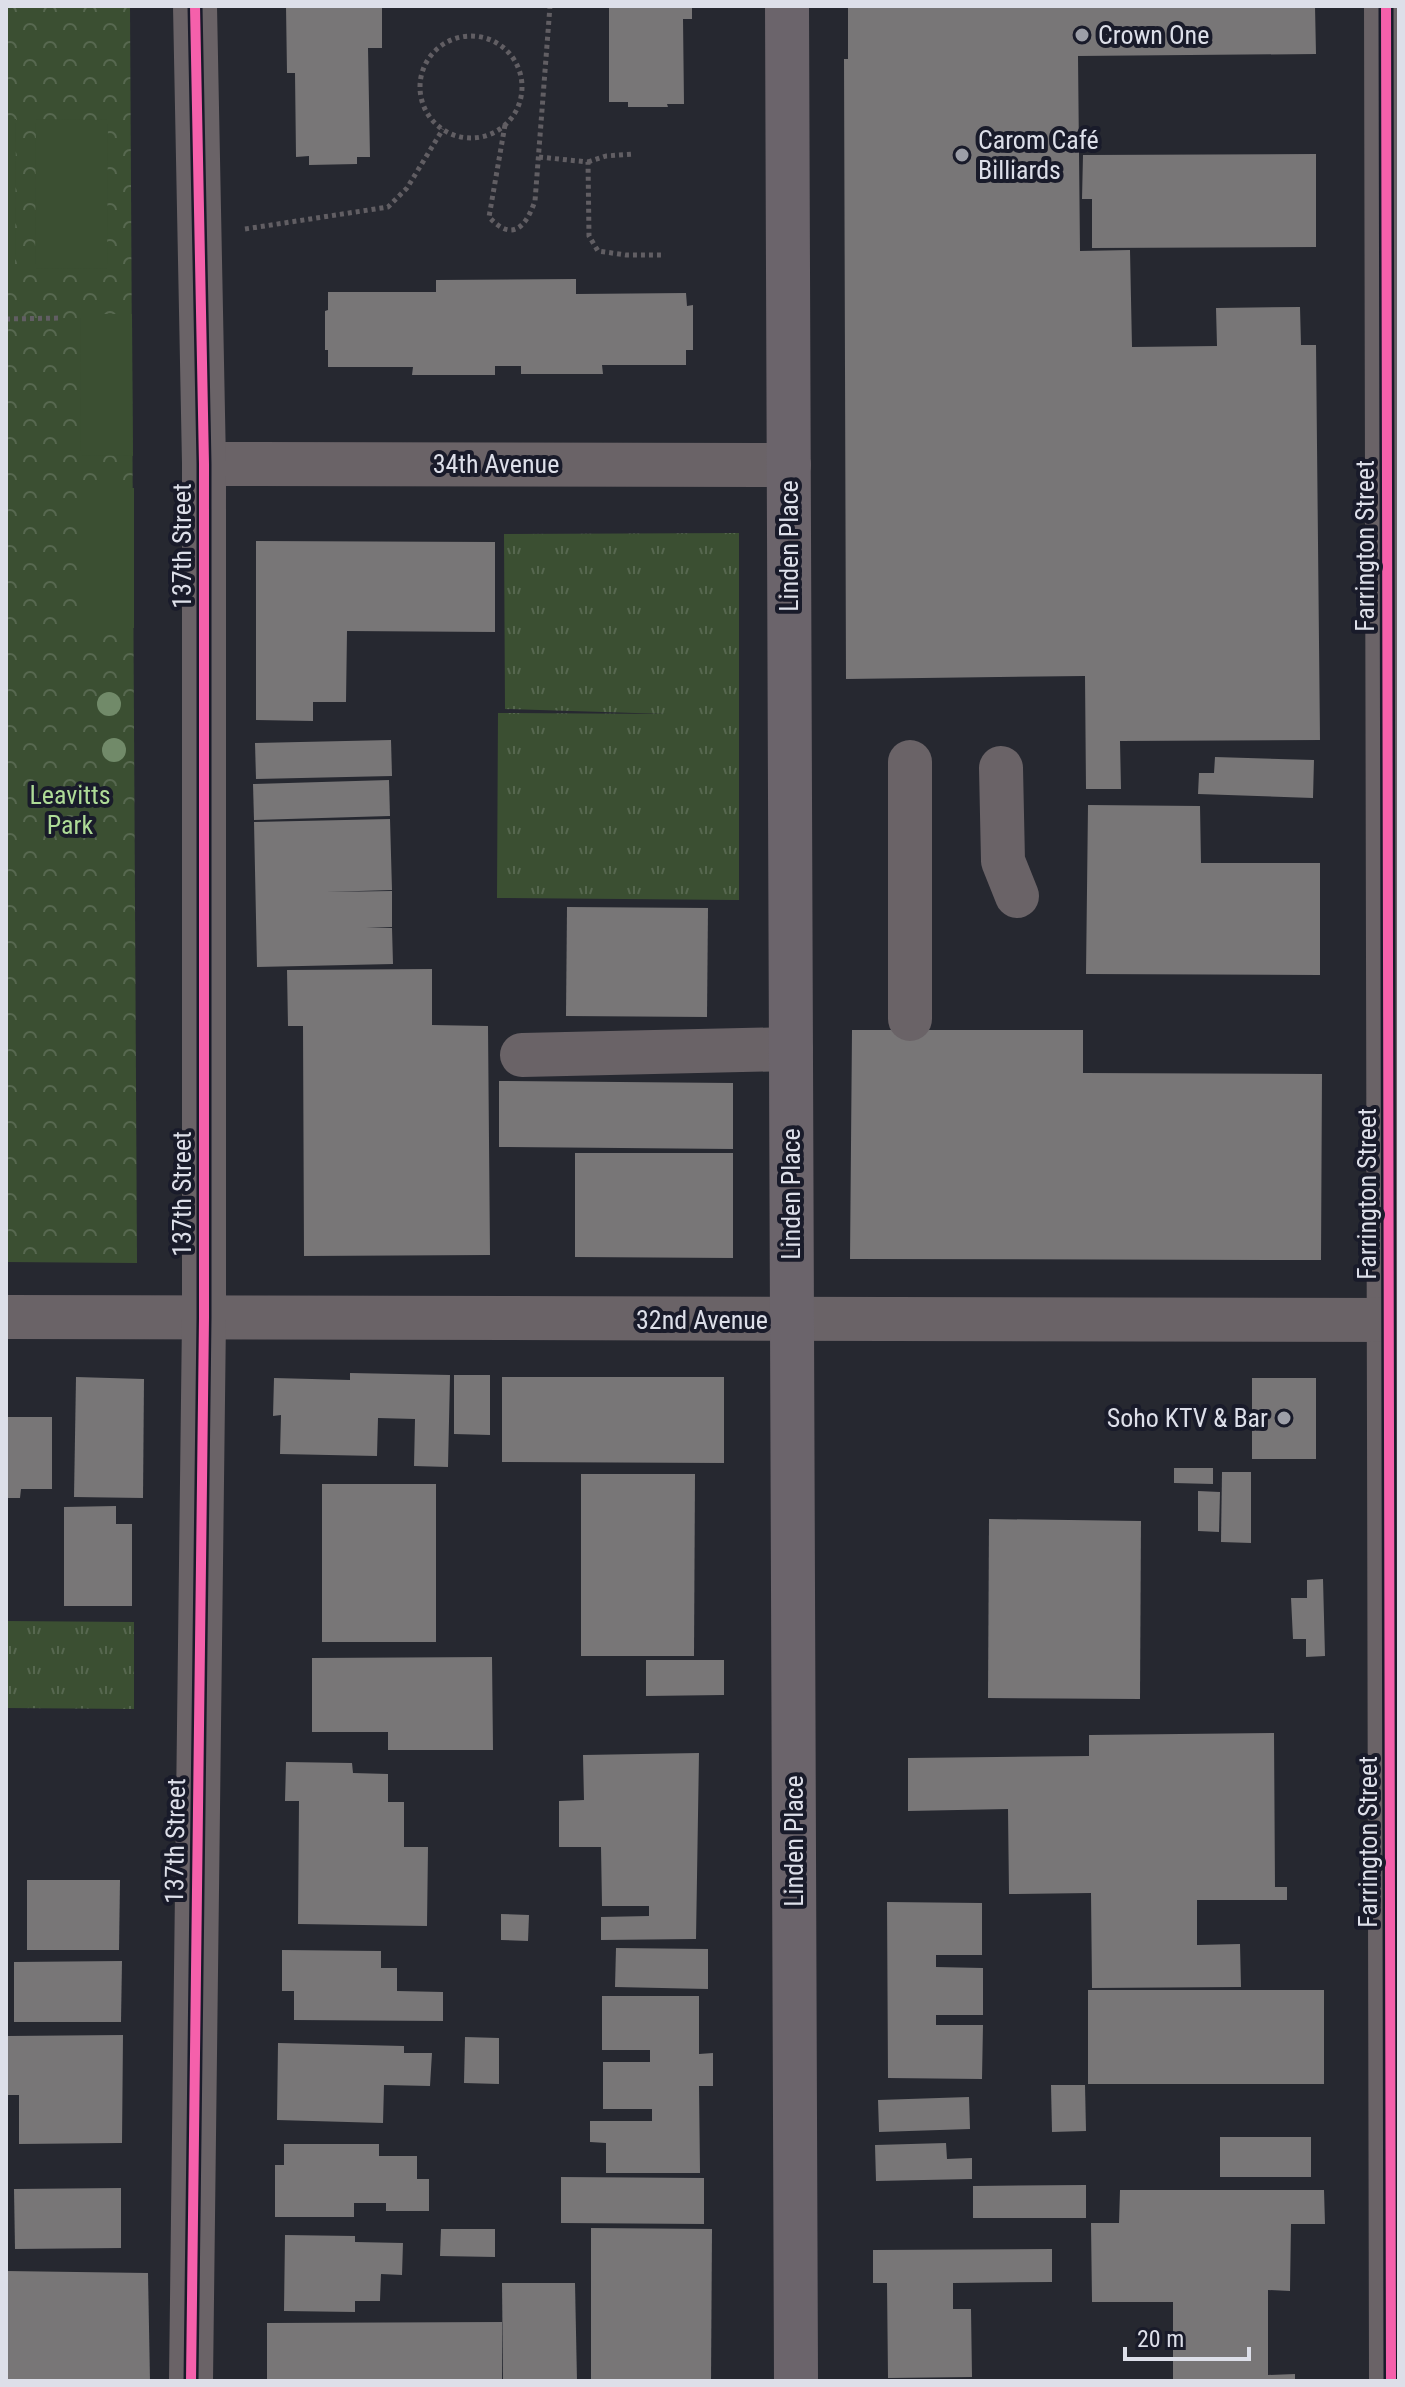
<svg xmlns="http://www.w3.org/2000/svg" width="1405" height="2387" viewBox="0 0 1405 2387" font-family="'Roboto Condensed',sans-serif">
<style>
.grass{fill:url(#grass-tufts)}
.park{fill:url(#park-crowns)}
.pitch{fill:#3b4f32}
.building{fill:#787677}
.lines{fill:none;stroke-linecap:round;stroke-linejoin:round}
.path{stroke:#615e63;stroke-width:5;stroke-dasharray:4 4;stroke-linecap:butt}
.minor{stroke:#6a6367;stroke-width:44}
.major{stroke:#6b646b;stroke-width:44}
.cycleway-casing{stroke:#191b2a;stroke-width:15}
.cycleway{stroke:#f560ab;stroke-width:10}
.tree{fill:#718a69}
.poi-dot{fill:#9d9fa8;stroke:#191b2a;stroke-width:3}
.labels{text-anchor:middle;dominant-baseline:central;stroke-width:8;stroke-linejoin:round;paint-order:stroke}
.poi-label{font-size:26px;fill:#dddfe9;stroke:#191b2a;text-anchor:start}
.street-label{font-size:26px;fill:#dddfe9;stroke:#191b2a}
.park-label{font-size:26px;fill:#aedb97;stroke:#191b2a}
</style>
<defs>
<pattern id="grass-tufts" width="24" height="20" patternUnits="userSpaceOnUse" patternTransform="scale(2)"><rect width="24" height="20" fill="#3b4f32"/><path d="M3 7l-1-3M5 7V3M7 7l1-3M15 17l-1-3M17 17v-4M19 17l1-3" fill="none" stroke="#576850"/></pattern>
<pattern id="park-crowns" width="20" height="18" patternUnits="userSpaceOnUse" patternTransform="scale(2)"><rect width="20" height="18" fill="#3b4f32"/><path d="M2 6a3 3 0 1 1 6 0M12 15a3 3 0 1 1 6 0" fill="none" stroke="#576850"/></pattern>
</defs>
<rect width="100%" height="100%" fill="#262830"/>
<g class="grass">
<path d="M 739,533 L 739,900 L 497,898 L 498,713 L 667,714 L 505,709 L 504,534 Z"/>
<path d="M 6,1621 L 134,1622 L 134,1709 L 6,1708 Z"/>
</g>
<path class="park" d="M 6,6 L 130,6 L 137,1263 L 6,1262 Z"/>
<g class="pitch">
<path d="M 6,119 L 16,119 L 15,268 L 6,268 Z"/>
<path d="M 36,119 L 108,120 L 107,269 L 35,268 Z"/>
<path d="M 132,314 L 133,456 L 81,455 L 80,314 Z"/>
<rect x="82" y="488" width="52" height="140"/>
</g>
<g class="building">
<path d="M 286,6 L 382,6 L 382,48 L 368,48 L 370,157 L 357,157 L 357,164 L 309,165 L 309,156 L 296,157 L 295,73 L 287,73 Z"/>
<path d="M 609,6 L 692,6 L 692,19 L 683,19 L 684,104 L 667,104 L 668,107 L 628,107 L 628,102 L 609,102 Z"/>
<path d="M 848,6 L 1315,6 L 1316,54 L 1078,56 L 1080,251 L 1130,250 L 1132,347 L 1217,346 L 1216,308 L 1300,307 L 1301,345 L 1316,345 L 1320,740 L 1120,741 L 1121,789 L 1086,789 L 1085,676 L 846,679 L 844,59 L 848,59 Z"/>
<path d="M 1316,154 L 1316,247 L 1092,248 L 1092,199 L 1082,199 L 1083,155 Z"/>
<path d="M 576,279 L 576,294 L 686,293 L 687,306 L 693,305 L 693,350 L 686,350 L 686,365 L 602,365 L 603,374 L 521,374 L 521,366 L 495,366 L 495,375 L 412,375 L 413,367 L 328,367 L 328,350 L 325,350 L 325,311 L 328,310 L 328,292 L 436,292 L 436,280 Z"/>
<path d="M 256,541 L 495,542 L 495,632 L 347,631 L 346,702 L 313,702 L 313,721 L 256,720 Z"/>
<path d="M 391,740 L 392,776 L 256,779 L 255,743 Z"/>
<path d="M 1215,757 L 1314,760 L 1313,798 L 1198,794 L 1199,773 L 1214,773 Z"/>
<path d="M 389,780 L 390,816 L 254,820 L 253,784 Z"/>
<path d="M 1088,805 L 1200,806 L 1201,863 L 1320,863 L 1320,975 L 1086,974 Z"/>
<path d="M 390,819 L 392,890 L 326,892 L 392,891 L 392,927 L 366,928 L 392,928 L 393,964 L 257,967 L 254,822 Z"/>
<path d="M 567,907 L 708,908 L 707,1017 L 566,1016 Z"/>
<path d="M 432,969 L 432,1025 L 488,1026 L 490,1255 L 304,1256 L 303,1026 L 288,1026 L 287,970 Z"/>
<path d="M 852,1030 L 1083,1030 L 1083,1073 L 1322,1074 L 1321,1260 L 850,1259 Z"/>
<path d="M 499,1081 L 733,1083 L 733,1149 L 499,1147 Z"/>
<path d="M 575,1153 L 733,1153 L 733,1258 L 575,1257 Z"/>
<path d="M 350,1373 L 450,1375 L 448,1467 L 414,1466 L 415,1419 L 378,1418 L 377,1456 L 280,1454 L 281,1415 L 273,1416 L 274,1378 L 350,1380 Z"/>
<path d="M 454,1375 L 490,1375 L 490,1435 L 454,1434 Z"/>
<path d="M 76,1377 L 144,1379 L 143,1498 L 74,1497 Z"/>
<path d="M 502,1377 L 724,1377 L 724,1463 L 502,1462 Z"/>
<rect x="1252" y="1378" width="64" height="81"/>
<path d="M 6,1417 L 52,1417 L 52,1489 L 21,1489 L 20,1498 L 6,1498 Z"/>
<path d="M 1174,1468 L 1213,1468 L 1213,1484 L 1174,1483 Z"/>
<path d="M 1222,1472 L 1251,1472 L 1251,1543 L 1221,1542 Z"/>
<path d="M 581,1474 L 695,1474 L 694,1656 L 581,1656 Z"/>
<rect x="322" y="1484" width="114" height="158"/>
<path d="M 1198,1491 L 1220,1492 L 1219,1532 L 1198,1531 Z"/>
<path d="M 116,1506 L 116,1524 L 132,1524 L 132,1606 L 64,1606 L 64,1507 Z"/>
<path d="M 989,1519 L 1141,1521 L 1140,1699 L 988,1698 Z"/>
<path d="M 1323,1579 L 1325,1656 L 1306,1657 L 1306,1639 L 1293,1639 L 1291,1598 L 1307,1598 L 1307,1580 Z"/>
<path d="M 492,1657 L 493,1750 L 388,1750 L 388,1732 L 312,1732 L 312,1658 Z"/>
<path d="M 646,1660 L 724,1660 L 724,1695 L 646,1696 Z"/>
<path d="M 1274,1733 L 1275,1887 L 1287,1887 L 1287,1900 L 1197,1900 L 1197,1945 L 1240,1944 L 1241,1987 L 1092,1988 L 1091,1893 L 1009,1894 L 1008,1809 L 908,1811 L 908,1758 L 1089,1756 L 1089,1735 Z"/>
<path d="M 699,1753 L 696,1939 L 601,1940 L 601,1917 L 649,1916 L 649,1906 L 602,1906 L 601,1847 L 559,1847 L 559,1801 L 584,1800 L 583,1755 Z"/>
<path d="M 286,1762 L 352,1763 L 353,1773 L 388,1774 L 388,1802 L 404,1802 L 404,1847 L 428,1847 L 427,1926 L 298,1924 L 299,1801 L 285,1801 Z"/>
<path d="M 27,1880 L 120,1880 L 119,1950 L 27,1950 Z"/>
<path d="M 887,1902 L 982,1903 L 982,1955 L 936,1955 L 936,1967 L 983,1968 L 983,2015 L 936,2015 L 936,2025 L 983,2025 L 982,2079 L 888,2078 Z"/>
<path d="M 501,1914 L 529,1915 L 528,1941 L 501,1940 Z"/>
<path d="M 616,1948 L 708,1949 L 708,1989 L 615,1987 Z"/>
<path d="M 282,1950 L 381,1951 L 381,1968 L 397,1968 L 397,1991 L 443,1992 L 443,2021 L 294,2020 L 294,1991 L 282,1991 Z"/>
<path d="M 122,1961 L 121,2022 L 14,2022 L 14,1962 Z"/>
<rect x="1088" y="1990" width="236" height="94"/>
<path d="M 602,1996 L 699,1996 L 699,2054 L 713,2053 L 713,2086 L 699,2086 L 700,2173 L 606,2173 L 606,2143 L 590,2142 L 590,2121 L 652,2121 L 652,2109 L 603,2109 L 603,2062 L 650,2062 L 650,2050 L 602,2050 Z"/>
<path d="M 123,2035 L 122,2143 L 19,2144 L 19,2095 L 6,2095 L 6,2036 Z"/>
<path d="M 465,2037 L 499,2038 L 499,2084 L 464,2083 Z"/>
<path d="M 278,2043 L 404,2046 L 404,2053 L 432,2053 L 430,2086 L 384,2085 L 383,2123 L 277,2120 Z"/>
<path d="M 1051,2085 L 1085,2085 L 1086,2131 L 1052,2132 Z"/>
<path d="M 969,2097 L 970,2129 L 879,2132 L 878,2100 Z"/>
<rect x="1220" y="2137" width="91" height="40"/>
<path d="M 946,2143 L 947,2159 L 972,2158 L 972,2179 L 876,2181 L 875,2145 Z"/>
<path d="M 284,2144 L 379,2144 L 379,2156 L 417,2156 L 417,2179 L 429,2179 L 429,2211 L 386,2211 L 386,2203 L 354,2203 L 354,2217 L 275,2217 L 275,2165 L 284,2165 Z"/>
<path d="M 561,2177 L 704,2178 L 704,2224 L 561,2223 Z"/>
<path d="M 1086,2185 L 1086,2218 L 973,2218 L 973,2186 Z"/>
<path d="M 121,2188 L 121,2248 L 15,2249 L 14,2189 Z"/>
<path d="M 1120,2190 L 1324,2190 L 1325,2224 L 1291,2224 L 1290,2291 L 1268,2290 L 1268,2375 L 1295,2374 L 1295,2381 L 1173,2381 L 1173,2302 L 1092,2302 L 1091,2223 L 1119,2223 Z"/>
<path d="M 591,2228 L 712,2229 L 711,2381 L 591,2381 Z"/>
<path d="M 441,2229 L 495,2229 L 495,2257 L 440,2256 Z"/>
<path d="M 285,2235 L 355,2236 L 355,2242 L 403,2243 L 402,2275 L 381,2274 L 380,2301 L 355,2301 L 355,2312 L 284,2311 Z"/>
<path d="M 1052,2249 L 1052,2282 L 953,2283 L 953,2309 L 971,2309 L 972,2377 L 888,2378 L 887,2283 L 873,2283 L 873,2250 Z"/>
<path d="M 6,2271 L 148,2273 L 150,2381 L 6,2381 Z"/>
<path d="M 502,2283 L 575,2283 L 577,2381 L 503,2381 Z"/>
<path d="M 502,2322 L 502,2381 L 267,2381 L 267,2323 Z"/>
</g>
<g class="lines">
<g class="path">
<circle cx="471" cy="87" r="51"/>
<path d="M 505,125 L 489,217 C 513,243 526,226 535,201 L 550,6"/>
<path d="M 539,157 L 588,162 L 589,236 L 598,251 L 626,255 L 665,255"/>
<path d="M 588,162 L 606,156 L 633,154"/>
<path d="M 245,229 L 388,207 L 407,188 L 443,129"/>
<path d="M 6,319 L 61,318"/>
</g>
<g class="minor">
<path d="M 1386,6 L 1391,2381"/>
<path d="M 204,464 L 789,465"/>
<path d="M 1001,768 L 1003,861 L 1017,896"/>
<path d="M 910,1019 L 910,762"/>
<path d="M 522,1055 L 791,1049"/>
<path d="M 6,1317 L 1399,1320"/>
<path d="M 191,2381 L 204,1318 L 204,464 L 195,6"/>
</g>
<path class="major" d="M 787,6 L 796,2381"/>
<defs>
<g id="cycleway">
<path d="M 1386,6 L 1391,2381"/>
<path d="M 191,2381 L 204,1318 L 204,464 L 195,6"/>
</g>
</defs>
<use href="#cycleway" class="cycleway-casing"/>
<use href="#cycleway" class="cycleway"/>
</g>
<g class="tree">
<circle cx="109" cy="704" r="12"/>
<circle cx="114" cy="750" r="12"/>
</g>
<g class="poi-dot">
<circle cx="1082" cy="35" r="8"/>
<circle cx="962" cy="155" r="8"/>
<circle cx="1284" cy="1418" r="8"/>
</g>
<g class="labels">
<g class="poi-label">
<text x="1098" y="35">Crown One</text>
<text x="978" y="140">Carom Café<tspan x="978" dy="30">Billiards</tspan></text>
<text x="1268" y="1418" text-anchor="end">Soho KTV &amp; Bar</text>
</g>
<g class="street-label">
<text x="496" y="464">34th Avenue</text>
<text transform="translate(182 546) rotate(-90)">137th Street</text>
<text transform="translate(789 546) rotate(-90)">Linden Place</text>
<text transform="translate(1365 546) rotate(-90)">Farrington Street</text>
<text transform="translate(182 1194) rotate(-90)">137th Street</text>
<text transform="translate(791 1194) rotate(-90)">Linden Place</text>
<text transform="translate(1367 1194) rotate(-90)">Farrington Street</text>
<text x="702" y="1320">32nd Avenue</text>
<text transform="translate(175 1841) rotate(-89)">137th Street</text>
<text transform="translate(794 1841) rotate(-90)">Linden Place</text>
<text transform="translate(1368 1842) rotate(-90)">Farrington Street</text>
</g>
<g class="park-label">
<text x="70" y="795">Leavitts<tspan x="70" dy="30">Park</tspan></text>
</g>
</g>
<rect width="1405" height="2387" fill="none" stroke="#dddfe9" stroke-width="16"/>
<path d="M1125 2347v12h124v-12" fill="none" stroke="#dddfe9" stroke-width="4"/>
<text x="1137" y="2347" font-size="24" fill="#dddfe9" stroke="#191b2a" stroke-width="6" paint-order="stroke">20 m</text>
</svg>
